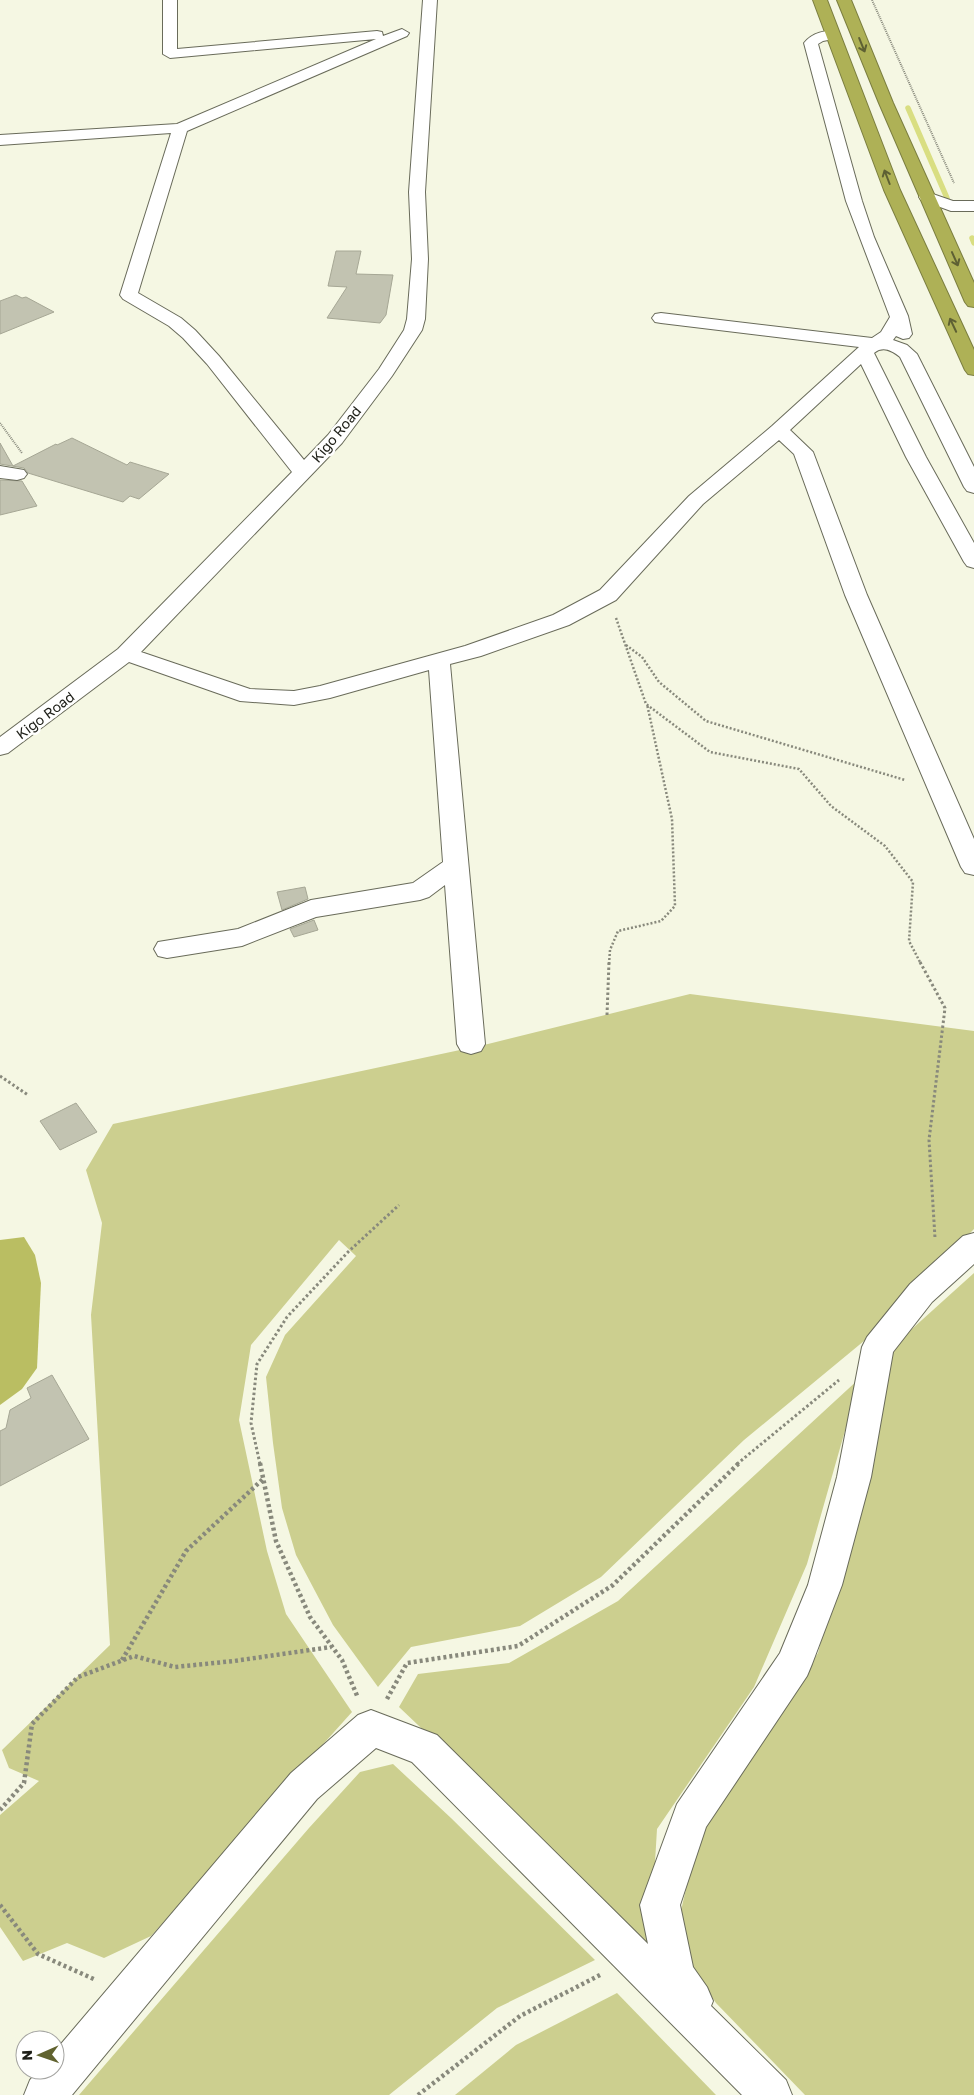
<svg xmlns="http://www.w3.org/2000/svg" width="974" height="2095" viewBox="0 0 974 2095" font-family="'Golos Text',sans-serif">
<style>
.green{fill:#cccf8f}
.forest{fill:#babe62}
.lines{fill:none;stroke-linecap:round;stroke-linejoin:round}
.stream{stroke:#d9de82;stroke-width:5.5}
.building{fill:#c2c3b1;stroke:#a6a795}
.minor-casing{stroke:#696b5a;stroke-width:2}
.highway-casing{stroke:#7b7e40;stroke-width:2}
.path-far3{stroke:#88897c;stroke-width:2;stroke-dasharray:1 1;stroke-linecap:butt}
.path-far2{stroke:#88897c;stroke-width:2.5;stroke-dasharray:2 2;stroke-linecap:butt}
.path-far1{stroke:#88897c;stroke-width:3;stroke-dasharray:2.5 2.5;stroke-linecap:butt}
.path{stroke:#88897c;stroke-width:4.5;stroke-dasharray:3 3;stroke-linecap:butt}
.minor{fill:#fff;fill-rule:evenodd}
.highway{fill:#aeb156;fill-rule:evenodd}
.oneway{stroke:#5e6033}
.labels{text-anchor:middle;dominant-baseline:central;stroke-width:5;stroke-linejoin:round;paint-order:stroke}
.far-street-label{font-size:14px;fill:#1d1e17;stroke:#fff}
</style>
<rect width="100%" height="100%" fill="#f5f7e3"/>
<g class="green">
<path d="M 690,994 L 974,1031 L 974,1229 L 870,1336 L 744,1440 L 601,1577 L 520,1626 L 411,1647 L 378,1687 L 333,1625 L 296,1555 L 282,1508 L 273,1443 L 266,1377 L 285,1335 L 356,1256 L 339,1240 L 251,1345 L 239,1420 L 267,1551 L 286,1614 L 352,1712 L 151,1936 L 104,1958 L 67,1943 L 23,1961 L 0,1927 L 0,1815 L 39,1781 L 9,1768 L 2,1750 L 110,1645 L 91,1315 L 102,1223 L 86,1170 L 113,1124 L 488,1044 Z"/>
<path d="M 974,1273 L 974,2095 L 805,2095 L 716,2003 L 687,1960 L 679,1919 L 701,1825 L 818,1653 L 889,1375 L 892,1347 Z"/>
<path d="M 860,1378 L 807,1564 L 754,1687 L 657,1829 L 650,1945 L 399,1707 L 418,1674 L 509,1663 L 618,1601 Z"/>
<path d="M 393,1764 L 451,1818 L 595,1960 L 497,2008 L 389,2095 L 79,2095 L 309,1828 L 360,1772 Z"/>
<path d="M 617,1993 L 716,2095 L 455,2095 L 516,2045 Z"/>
</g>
<path class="forest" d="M 24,1237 L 35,1255 L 41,1283 L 37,1368 L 22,1389 L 0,1405 L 0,1240 Z"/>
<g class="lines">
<g class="stream">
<path d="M 908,108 L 947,198"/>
<path d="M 972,238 L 974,243"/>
</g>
</g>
<g class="building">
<path d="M 336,251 L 361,251 L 356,274 L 393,275 L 386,315 L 380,323 L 327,318 L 347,287 L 328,286 Z"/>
<path d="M 16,295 L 22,298 L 26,297 L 54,312 L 0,334 L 0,301 Z"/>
<path d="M 72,438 L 127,465 L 130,462 L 169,474 L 139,499 L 130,496 L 123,502 L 28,473 L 24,468 L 0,464 L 0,443 L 13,466 L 56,444 L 57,445 Z"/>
<path d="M 0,480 L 22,481 L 37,506 L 0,515 Z"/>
<path d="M 305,887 L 308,899 L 282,910 L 277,892 Z"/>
<path d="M 314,920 L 318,930 L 294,937 L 290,929 Z"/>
<path d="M 76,1103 L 97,1132 L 60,1150 L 40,1121 Z"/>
<path d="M 52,1375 L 89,1439 L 0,1486 L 0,1431 L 6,1428 L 10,1410 L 31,1398 L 27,1388 Z"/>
</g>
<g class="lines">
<defs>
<g id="minor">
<path d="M 163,0 L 177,0 L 177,49 L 377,31 L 382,32 L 383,36 L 402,29 L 409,33 L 407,36 L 187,131 L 138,293 L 181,318 L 195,330 L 219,356 L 304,460 L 328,435 L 379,369 L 404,330 L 407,319 L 412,259 L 409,192 L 423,0 L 437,0 L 425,192 L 428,259 L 425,319 L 422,330 L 392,376 L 342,443 L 141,652 L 250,689 L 294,691 L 320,686 L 465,646 L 553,615 L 600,590 L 689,496 L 772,426 L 859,347 L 661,323 L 655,322 L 652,318 L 655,314 L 661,313 L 872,338 L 881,332 L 890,317 L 846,201 L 804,43 C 812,33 826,29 838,32 L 840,35 L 838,38 L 823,41 L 818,44 L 862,201 L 874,237 L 908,316 L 912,334 L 909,338 L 903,339 L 896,336 L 893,340 L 907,345 L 917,354 L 974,467 L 974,493 L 967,491 L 964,487 L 900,357 C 891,350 883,346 874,353 L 926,457 L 974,543 L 974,568 L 967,566 L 964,562 L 906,457 L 861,364 L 790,430 L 813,452 L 867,595 L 974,839 L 974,875 L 965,873 L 961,867 L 845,595 L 794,454 L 779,440 L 703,504 L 616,600 L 569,625 L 481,656 L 450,664 L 485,1044 L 481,1051 L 471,1054 L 461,1051 L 457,1044 L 445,885 L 429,897 L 420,900 L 316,917 L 242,946 L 167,958 L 158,956 L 154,949 L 158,942 L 238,929 L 311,900 L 413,883 L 443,862 L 429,670 L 330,698 L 294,705 L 240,701 L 129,662 L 8,753 L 0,755 L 0,737 L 118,649 L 292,472 L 207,364 L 183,338 L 169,326 L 123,299 L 120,295 L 171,133 L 0,145 L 0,135 L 177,124 L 376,39 L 170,58 L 163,54 Z"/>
<path d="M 927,192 L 953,201 L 974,201 L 974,211 L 951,211 L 921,200 L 919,197 L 921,194 Z"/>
<path d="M 0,466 L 24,470 L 27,474 L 24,478 L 17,480 L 0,478 Z"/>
<path d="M 974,1233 L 974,1264 L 932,1302 L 893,1352 L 871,1477 L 842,1585 L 812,1664 L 807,1676 L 706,1827 L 680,1905 L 693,1967 L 707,1987 L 713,2001 L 711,2006 L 786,2080 L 792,2095 L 742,2095 L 412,1762 L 376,1748 L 317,1799 L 72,2095 L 24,2095 L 30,2080 L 39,2070 L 55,2070 L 55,2051 L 291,1773 L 358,1715 L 371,1710 L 437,1735 L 648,1944 L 640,1905 L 677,1804 L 780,1653 L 808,1585 L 837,1477 L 862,1347 L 867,1337 L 910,1284 L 963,1236 Z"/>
</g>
<g id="highway">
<path d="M 813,0 L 827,0 L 900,190 L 974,350 L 974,375 L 968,374 L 965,370 L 884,190 Z"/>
<path d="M 837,0 L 851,0 L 893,103 L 974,283 L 974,307 L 968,306 L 965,302 L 879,103 Z"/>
</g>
</defs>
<use href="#minor" class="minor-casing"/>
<use href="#highway" class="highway-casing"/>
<g class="path-far3">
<path d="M 872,0 L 954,183"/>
<path d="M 0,423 L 22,453"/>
</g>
<g class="path-far2">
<path d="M 616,618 L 646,704 L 710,752 L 799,769 L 831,806 L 885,846 L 913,882 L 909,941 L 921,964"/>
<path d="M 626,645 L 642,657 L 659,682 L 706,721 L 905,780"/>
<path d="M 609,964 L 610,950 L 618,931 L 661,921 L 675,906 L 672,819 L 647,704"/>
</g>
<g class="path-far1">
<path d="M 920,962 L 945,1008 L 929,1140 L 935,1238"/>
<path d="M 607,1015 L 609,962"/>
<path d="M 0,1076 L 28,1095"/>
<path d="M 260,1464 L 251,1423 L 257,1364 L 287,1317 L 348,1252 L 399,1205"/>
<path d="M 737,1464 L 839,1380"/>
</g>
<g class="path">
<path d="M 260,1463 L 276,1541 L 310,1617 L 342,1660 L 358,1698"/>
<path d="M 122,1660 L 186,1551 L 263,1479"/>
<path d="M 387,1699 L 407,1663 L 518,1646 L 613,1585 L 739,1463"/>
<path d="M 0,1810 L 24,1783 L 32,1724 L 78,1677 L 134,1656 L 175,1667 L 234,1661 L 331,1647"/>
<path d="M 0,1905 L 38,1954 L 96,1980"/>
<path d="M 418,2095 L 520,2016 L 600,1975"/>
</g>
<use href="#minor" class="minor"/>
<use href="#highway" class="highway"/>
</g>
<defs><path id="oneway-shaft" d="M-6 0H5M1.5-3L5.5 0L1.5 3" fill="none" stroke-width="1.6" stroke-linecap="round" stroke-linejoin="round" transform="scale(1.25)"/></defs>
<g class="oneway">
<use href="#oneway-shaft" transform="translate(862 45) rotate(68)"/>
<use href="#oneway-shaft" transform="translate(887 177) rotate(-111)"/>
<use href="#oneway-shaft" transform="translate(955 259) rotate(66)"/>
<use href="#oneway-shaft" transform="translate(953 325) rotate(-115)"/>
</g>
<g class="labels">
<g class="far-street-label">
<text transform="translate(336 434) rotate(-50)">Kigo Road</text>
<text transform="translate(45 715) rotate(-37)">Kigo Road</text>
</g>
</g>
<g transform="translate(40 2055) rotate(268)"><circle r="24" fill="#ffffff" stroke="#a5a5a2"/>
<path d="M0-4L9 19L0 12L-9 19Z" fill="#60622f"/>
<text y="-8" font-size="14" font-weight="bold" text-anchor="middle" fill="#1d1e17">N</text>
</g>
</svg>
